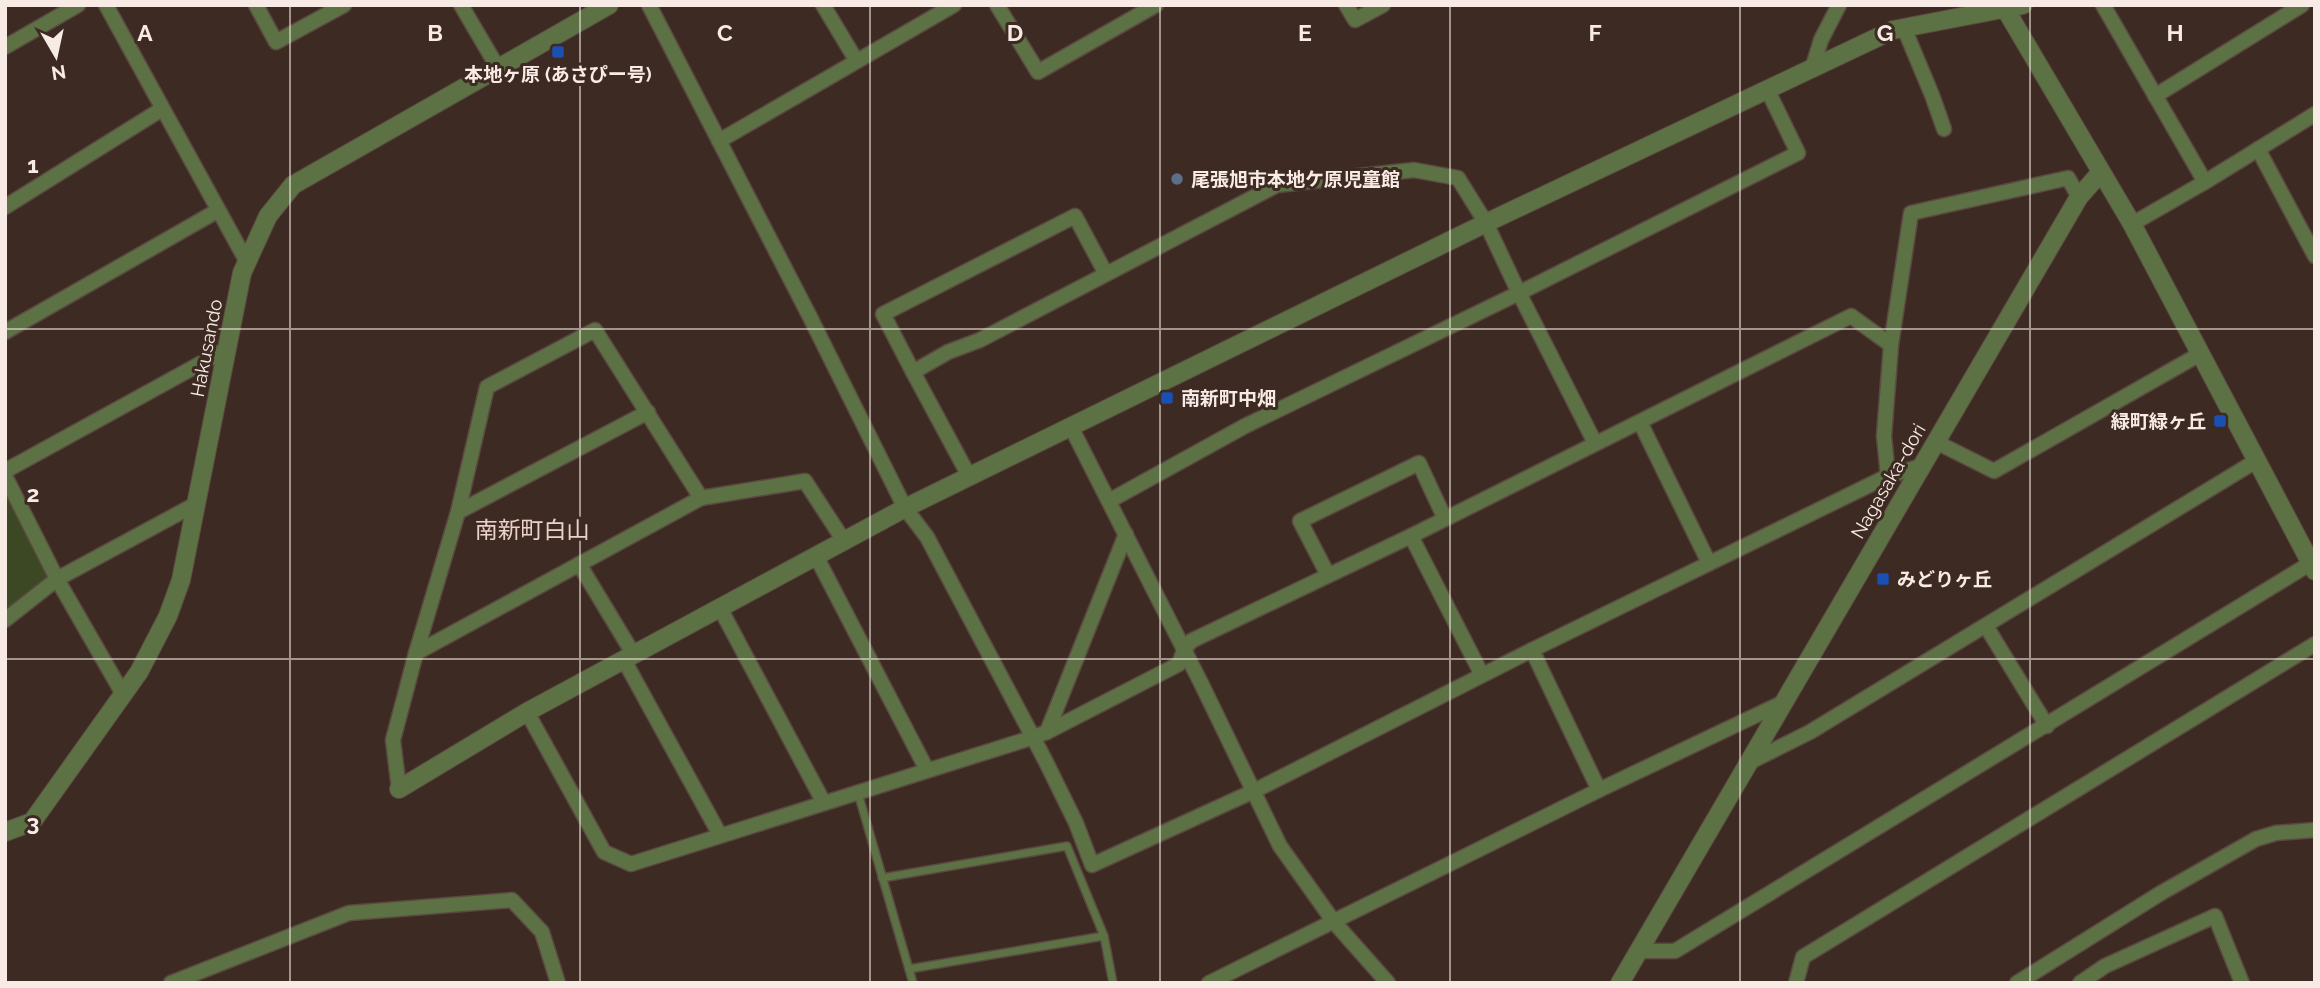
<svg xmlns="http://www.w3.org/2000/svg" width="2320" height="988" viewBox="0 0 2320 988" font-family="Raleway,'Noto Sans JP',sans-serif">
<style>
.green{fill:#3b4823}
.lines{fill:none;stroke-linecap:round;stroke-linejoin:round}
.service-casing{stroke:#5b4941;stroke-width:10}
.minor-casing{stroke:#5b4941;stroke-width:17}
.tertiary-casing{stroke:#5b4941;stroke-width:20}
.service{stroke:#5c7144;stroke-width:7}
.minor{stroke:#5c7144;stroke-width:14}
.tertiary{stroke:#5c7144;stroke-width:18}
.grid{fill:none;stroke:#f8ebe6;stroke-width:2;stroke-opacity:0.55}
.transit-dot{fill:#1a4fb4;stroke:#3d2a22;stroke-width:2.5}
.service-dot{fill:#5c6f8a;stroke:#3d2a22;stroke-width:2.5}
.labels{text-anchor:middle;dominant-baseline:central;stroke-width:6;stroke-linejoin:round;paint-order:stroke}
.poi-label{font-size:19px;font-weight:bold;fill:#f8ebe6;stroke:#3d2a22;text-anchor:start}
.street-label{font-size:19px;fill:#f8ebe6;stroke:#3d2a22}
.quarter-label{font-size:23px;fill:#ebd2c8;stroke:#3d2a22}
.grid-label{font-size:23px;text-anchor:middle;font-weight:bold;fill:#f8ebe6;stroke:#3d2a22;stroke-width:6;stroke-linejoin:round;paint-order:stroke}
</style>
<rect width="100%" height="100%" fill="#3d2a22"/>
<path class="green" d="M 5,483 L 57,579 L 5,620 Z"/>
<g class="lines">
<defs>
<g id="service">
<path d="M 858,793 L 913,983"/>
<path d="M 882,878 L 1067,846 L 1104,936 L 1113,983"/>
<path d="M 909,969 L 1104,936"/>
</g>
<g id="minor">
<path d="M 106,5 L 247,262"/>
<path d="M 256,5 L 276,42 L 344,5"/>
<path d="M 461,5 L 498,68"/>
<path d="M 649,5 L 810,317 L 905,508 L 927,537 L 1045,760 L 1076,823 L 1092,865 L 1254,791 L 1532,650 L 1888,476 L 1922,466"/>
<path d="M 823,5 L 856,60"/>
<path d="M 997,5 L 1038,72 L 1156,5"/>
<path d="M 1346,5 L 1355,20 L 1383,5"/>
<path d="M 2103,5 L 2205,182"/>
<path d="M 1904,28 L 1932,95 L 1944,129"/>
<path d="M 5,47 L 78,5"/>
<path d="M 1813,66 L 1821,40 L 1839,5"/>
<path d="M 2155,96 L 2302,5"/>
<path d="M 719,141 L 954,5"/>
<path d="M 2258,149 L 2315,256"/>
<path d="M 5,207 L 162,109"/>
<path d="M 2132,224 L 2205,182 L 2315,114"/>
<path d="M 5,332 L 217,211"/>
<path d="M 1891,345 L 1911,213 L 2068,178 L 2079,197"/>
<path d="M 913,372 L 883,314 L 1075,216 L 1106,274"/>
<path d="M 1640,422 L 1709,563"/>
<path d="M 1071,427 L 1201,683 L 1280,846 L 1334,922 L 1388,983"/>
<path d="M 1936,442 L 1994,471 L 2200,354"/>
<path d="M 5,471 L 227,349"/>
<path d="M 5,476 L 57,579 L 123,694"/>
<path d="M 969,476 L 913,372 L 948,352 L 980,340 L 1277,185 L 1414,170 L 1458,178 L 1486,223 L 1519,293 L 1595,443"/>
<path d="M 1109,501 L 1245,426 L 1519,293 L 1798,153 L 1768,91"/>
<path d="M 458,512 L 648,412"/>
<path d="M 1411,536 L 1482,675"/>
<path d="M 816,556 L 927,770"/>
<path d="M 579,564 L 634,655"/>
<path d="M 1328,575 L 1300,521 L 1419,463 L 1445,519"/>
<path d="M 720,608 L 824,803"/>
<path d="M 5,620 L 57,579 L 196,504"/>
<path d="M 1986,626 L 2047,726"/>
<path d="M 1532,650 L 1599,790"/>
<path d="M 416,653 L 701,498"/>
<path d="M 624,660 L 720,835"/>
<path d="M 527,712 L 604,852 L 631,864 L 1031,738 L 1047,732 L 1179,664 L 1184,650 L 1191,641 L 1411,536 L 1851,316 L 1891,345 L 1884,436 L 1888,476"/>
<path d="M 1047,732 L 1126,534"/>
<path d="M 1748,763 L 1810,732 L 2256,461"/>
<path d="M 399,789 L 393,740 L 416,653 L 458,512 L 487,387 L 595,330 L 701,498 L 805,481 L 844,541"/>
<path d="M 1637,951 L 1675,951 L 2311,563"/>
<path d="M 171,983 L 349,913 L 512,900 L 542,932 L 558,983"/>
<path d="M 1209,983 L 1599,790 L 1782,703"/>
<path d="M 1796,983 L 1803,957 L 2315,644"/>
<path d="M 2017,983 L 2161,893 L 2256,839 L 2276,833 L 2315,830"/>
<path d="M 2080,983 L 2105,966 L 2215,916 L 2242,983"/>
</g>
<g id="tertiary">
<path d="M 2003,5 L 2132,224 L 2315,571"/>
<path d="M 399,789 L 527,712 L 905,508 L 1486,223 L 1893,30 L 2023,5"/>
<path d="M 5,832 L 32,822 L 139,672 L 168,616 L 181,580 L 242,273 L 268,216 L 293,185 L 609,5"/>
<path d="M 1620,983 L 2079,197 L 2101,172"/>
</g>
</defs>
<use href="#service" class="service-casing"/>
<use href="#minor" class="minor-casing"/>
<use href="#tertiary" class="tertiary-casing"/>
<use href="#service" class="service"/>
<use href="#minor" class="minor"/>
<use href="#tertiary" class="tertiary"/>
</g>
<path class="grid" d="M 290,5 L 290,983M 580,5 L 580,983M 870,5 L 870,983M 1160,5 L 1160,983M 1450,5 L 1450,983M 1740,5 L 1740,983M 2030,5 L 2030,983M 5,329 L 2315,329M 5,659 L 2315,659"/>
<g class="transit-dot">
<rect x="551" y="45" width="14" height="14" rx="3.5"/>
<rect x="1160" y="391" width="14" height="14" rx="3.5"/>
<rect x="2213" y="414" width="14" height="14" rx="3.5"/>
<rect x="1876" y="572" width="14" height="14" rx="3.5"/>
</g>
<circle class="service-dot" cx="1177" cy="179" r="7"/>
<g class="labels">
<g class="poi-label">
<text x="558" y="74" text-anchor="middle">本地ヶ原 (あさぴー号)</text>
<text x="1191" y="179">尾張旭市本地ケ原児童館</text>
<text x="1181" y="398">南新町中畑</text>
<text x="2206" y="421" text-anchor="end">緑町緑ヶ丘</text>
<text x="1897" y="579">みどりヶ丘</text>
</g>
<g class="street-label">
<text transform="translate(206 348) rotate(-79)">Hakusando</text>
<text transform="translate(1888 481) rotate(-60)">Nagasaka-dori</text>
</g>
<g class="quarter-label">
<text x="532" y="529">南新町白山</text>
</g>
</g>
<g class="grid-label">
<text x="145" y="41">A</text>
<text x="435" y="41">B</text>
<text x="725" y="41">C</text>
<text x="1015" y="41">D</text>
<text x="1305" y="41">E</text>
<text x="1595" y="41">F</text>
<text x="1885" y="41">G</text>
<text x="2175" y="41">H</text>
<text x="33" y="173">1</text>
<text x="33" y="502">2</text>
<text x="33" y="831">3</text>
</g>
<rect width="2320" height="988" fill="none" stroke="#f8ebe6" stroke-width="14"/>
<g transform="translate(56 56) rotate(171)" stroke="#3d2a22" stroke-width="5" paint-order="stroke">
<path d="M0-5L12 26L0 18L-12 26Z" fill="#f8ebe6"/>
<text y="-10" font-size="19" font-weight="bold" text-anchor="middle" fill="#f8ebe6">N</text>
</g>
</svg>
